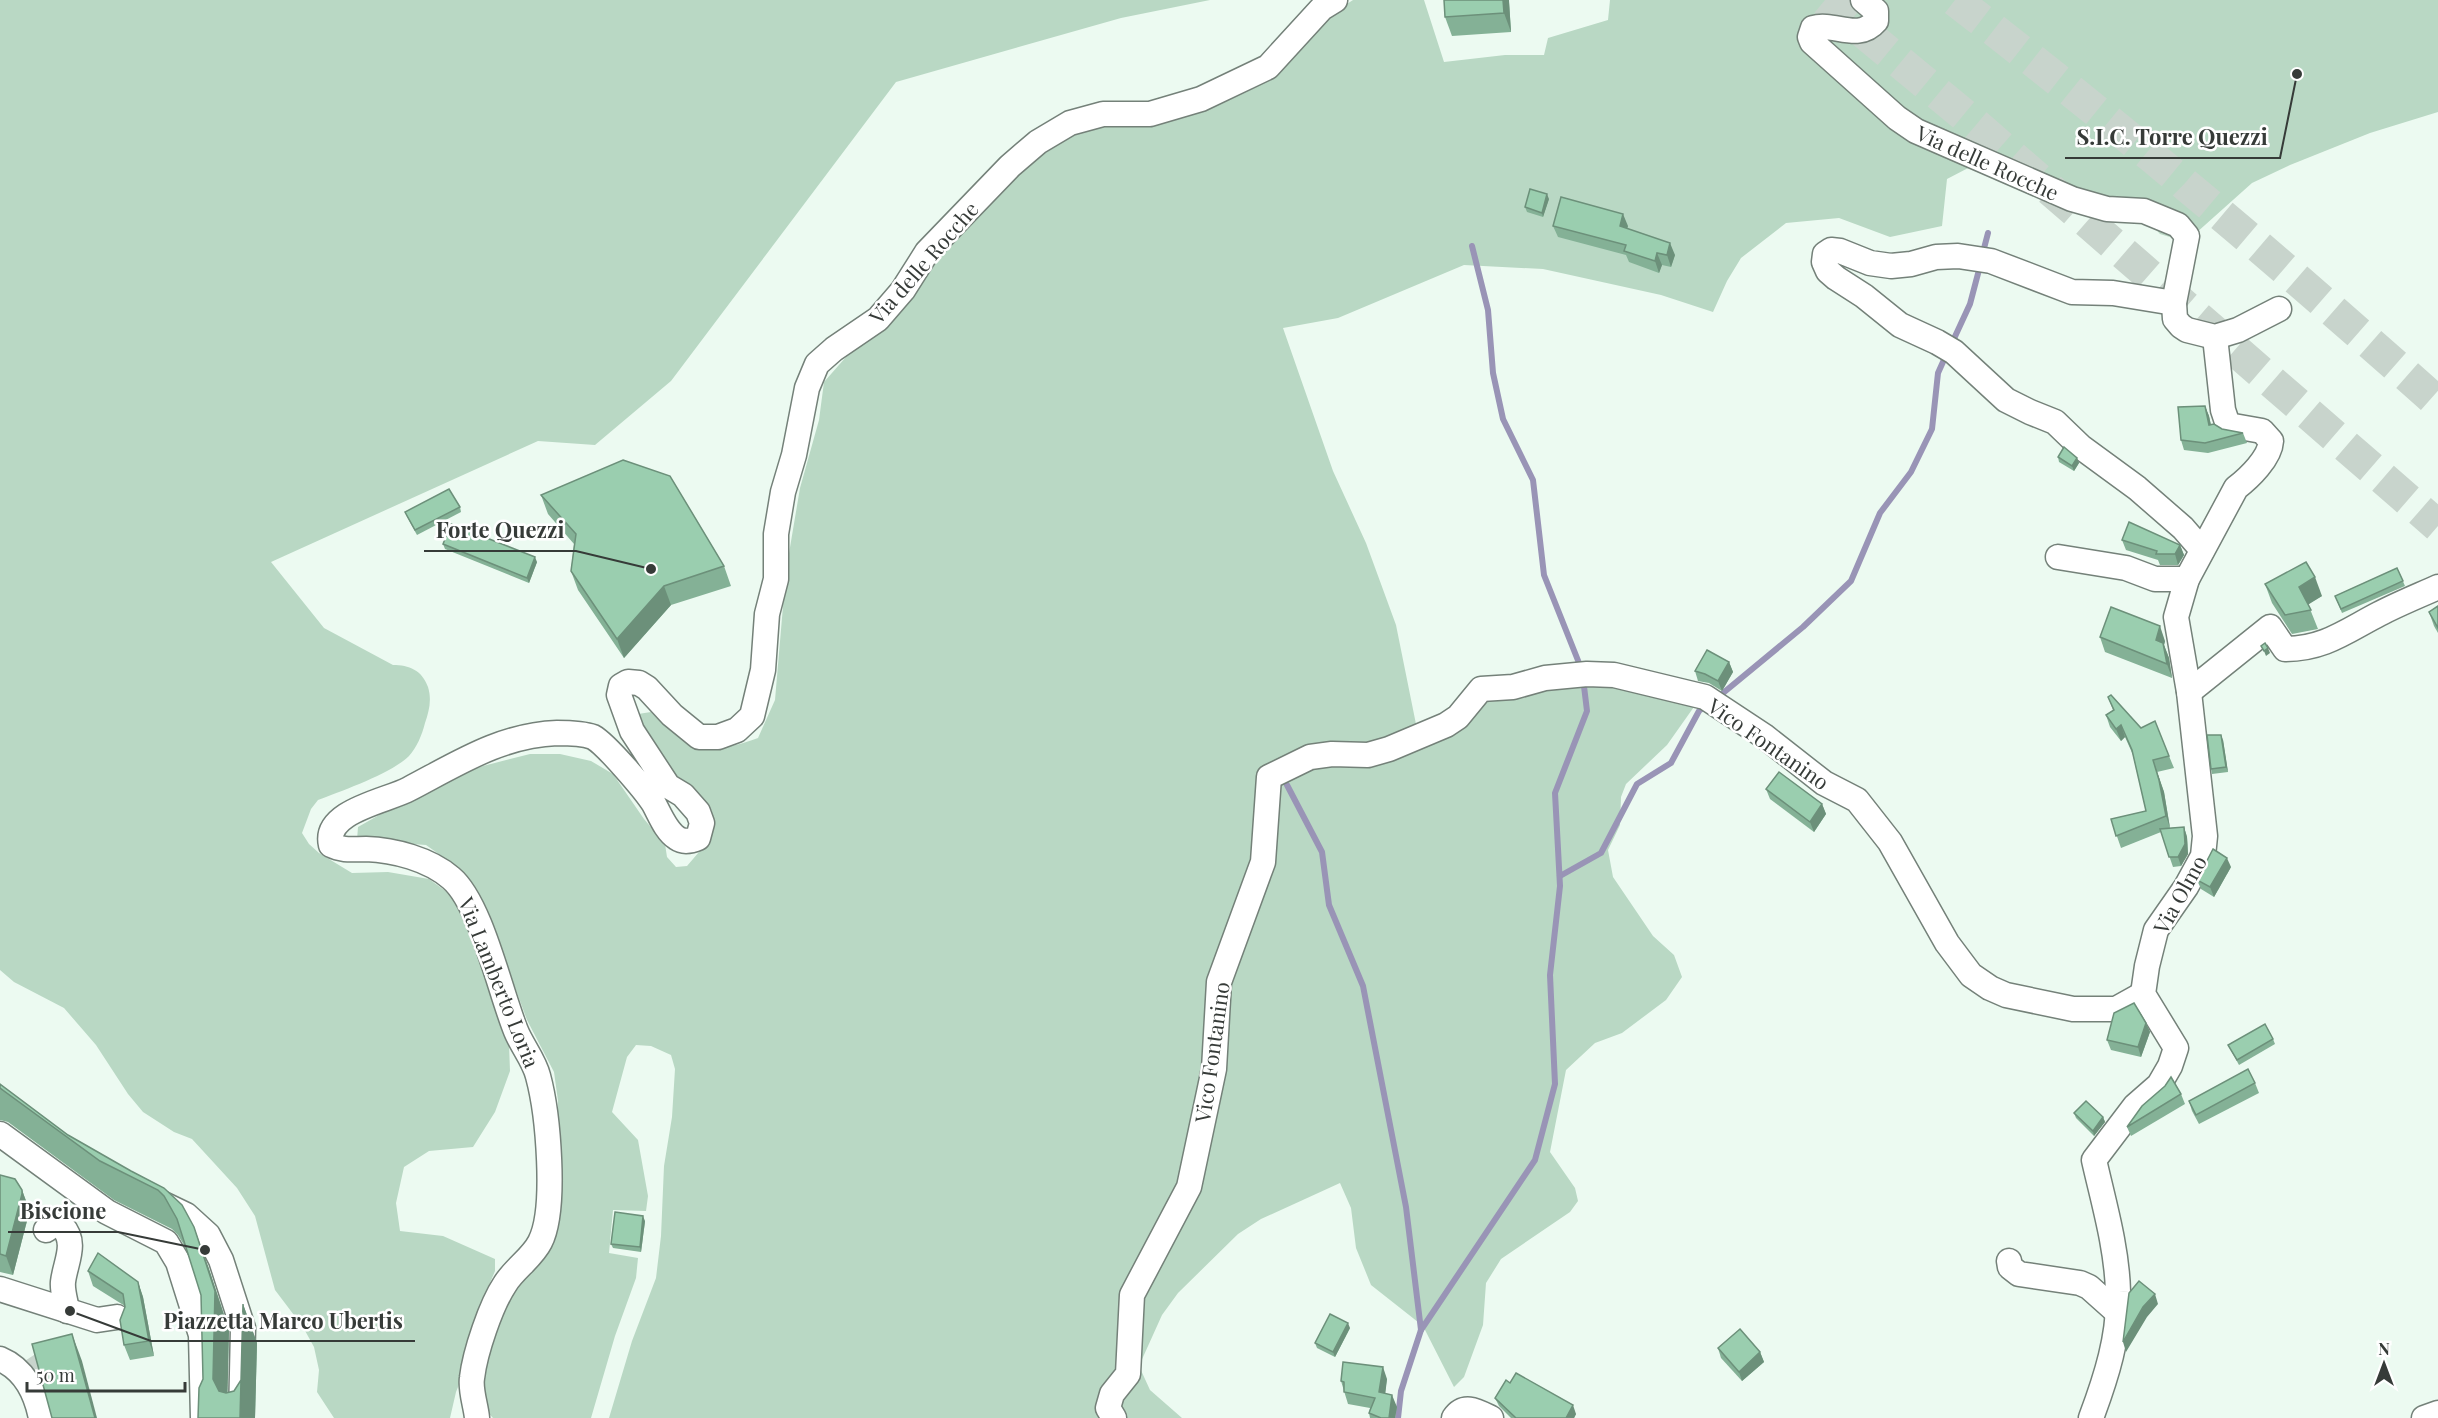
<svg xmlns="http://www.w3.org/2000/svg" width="2438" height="1418" viewBox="0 0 2438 1418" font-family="'Playfair Display',serif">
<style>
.green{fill:#b9d8c4}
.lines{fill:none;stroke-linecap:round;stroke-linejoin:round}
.stream{stroke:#9994b6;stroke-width:6}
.minor-tunnel{stroke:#c8d4cc;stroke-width:24;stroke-dasharray:24 12;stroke-linecap:butt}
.highway-tunnel{stroke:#c8d4cc;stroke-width:33;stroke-dasharray:33 16;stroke-linecap:butt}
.minor-casing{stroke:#748179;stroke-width:27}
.minor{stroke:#fff;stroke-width:24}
.wall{fill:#84b196}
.shaded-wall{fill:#6c907a}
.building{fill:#9aceaf;stroke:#6c907a;stroke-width:1.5}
.labels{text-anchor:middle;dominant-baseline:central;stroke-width:5;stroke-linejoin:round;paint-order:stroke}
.street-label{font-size:21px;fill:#363b38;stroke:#fff}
.leader{fill:none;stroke:#363b38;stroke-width:2}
.callout-dot{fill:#363b38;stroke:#fff;stroke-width:2}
.callout-label{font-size:22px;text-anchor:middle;font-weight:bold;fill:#363b38;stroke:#fff;stroke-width:5;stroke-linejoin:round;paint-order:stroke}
</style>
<rect width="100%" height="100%" fill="#ecfaf1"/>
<g class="green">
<path d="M 0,0 L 1210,0 L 1121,18 L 896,82 L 671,381 L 595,445 L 538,441 L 271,562 L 324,628 L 393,665 C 409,665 422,670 428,687 C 432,700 429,711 425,723 C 422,735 417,747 409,756 C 392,773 342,791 318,800 L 311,809 L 302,833 L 309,844 L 319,853 L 352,873 L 388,872 L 429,879 L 451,895 L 470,930 L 499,1019 L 509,1044 L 510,1071 L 495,1112 L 473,1147 L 429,1151 L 404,1167 L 396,1203 L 400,1231 L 443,1236 L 495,1259 L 495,1271 L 485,1295 L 475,1345 L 456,1392 L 450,1418 L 334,1418 L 317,1392 L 319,1370 L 314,1347 L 303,1327 L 275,1290 L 255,1216 L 237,1188 L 192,1139 L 174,1132 L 143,1112 L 128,1094 L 96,1045 L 64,1008 L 14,982 L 0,970 Z"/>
<path d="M 1353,0 L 1424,0 L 1444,62 L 1505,55 L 1544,55 L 1548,38 L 1608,20 L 1610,0 L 2438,0 L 2438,112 L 2370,133 L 2290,165 L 2252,183 L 2186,242 L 2160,234 L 2151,224 L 1972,166 L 1947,179 L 1942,226 L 1890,237 L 1839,218 L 1786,223 L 1741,258 L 1727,281 L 1713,312 L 1661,295 L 1543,269 L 1464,265 L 1338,318 L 1283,328 L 1333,471 L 1366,543 L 1396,625 L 1420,744 L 1491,694 L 1616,682 L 1696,704 L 1667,745 L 1626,784 L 1621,797 L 1620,825 L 1608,850 L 1613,877 L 1653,936 L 1674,955 L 1682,977 L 1666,1000 L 1622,1033 L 1595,1043 L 1566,1070 L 1550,1152 L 1575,1188 L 1578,1201 L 1570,1212 L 1501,1259 L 1486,1283 L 1483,1325 L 1464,1377 L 1454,1387 L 1423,1326 L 1371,1285 L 1356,1248 L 1351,1208 L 1340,1183 L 1261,1219 L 1238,1234 L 1178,1293 L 1162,1315 L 1139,1366 L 1150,1390 L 1182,1418 L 609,1418 L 632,1341 L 656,1278 L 661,1236 L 664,1166 L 672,1117 L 675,1069 L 671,1055 L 651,1046 L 636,1045 L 627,1057 L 612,1112 L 638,1140 L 648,1196 L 646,1211 L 613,1210 L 609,1253 L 638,1258 L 636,1278 L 615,1336 L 591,1418 L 493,1418 L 482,1406 L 483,1370 L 497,1325 L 513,1294 L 535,1263 L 557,1174 L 558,1101 L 554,1072 L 527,1020 L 495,933 L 471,886 L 450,862 L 426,845 L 357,840 L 358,827 L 432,785 L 483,766 L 530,754 L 560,754 L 591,761 L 613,774 L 644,819 L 665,844 L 667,857 L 676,867 L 687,866 L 711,838 L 712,811 L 656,755 L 638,714 L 651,712 C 687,750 709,756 758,738 L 775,700 L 786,571 L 800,488 L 819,420 L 824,382 L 846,357 L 890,319 L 950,238 L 1043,149 L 1077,129 L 1173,118 Z"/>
</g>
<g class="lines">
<g class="stream">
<path d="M 1472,246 L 1488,310 L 1493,373 L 1503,419 L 1533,480 L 1544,575 L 1581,668"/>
<path d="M 1982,256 L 1988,233"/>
<path d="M 1952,343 L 1970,304 L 1980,266"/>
<path d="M 1717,698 L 1803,627 L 1851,581 L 1880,513 L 1911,472 L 1932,429 L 1938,373 L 1947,353"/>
<path d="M 1287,785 L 1322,852 L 1329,905 L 1363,986 L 1406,1207 L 1421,1330 L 1401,1391 L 1398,1418"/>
<path d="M 1560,876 L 1601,853 L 1637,784 L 1671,763 L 1699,711 L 1708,704"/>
<path d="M 1421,1330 L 1535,1160 L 1555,1084 L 1550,975 L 1560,886 L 1555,793 L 1587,711 L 1583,678"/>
</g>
<path class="minor-tunnel" d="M 24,1376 L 51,1358 L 65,1418"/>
<g class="highway-tunnel">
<path d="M 1825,0 L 1976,125 L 2438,526"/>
<path d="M 1955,0 C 2122,127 2281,264 2438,403"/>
</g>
<defs>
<g id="minor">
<path d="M 1863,0 L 1876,11 L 1876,21 C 1858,42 1835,22 1813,28 L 1810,37 L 1812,42 L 1897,118 L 1916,131 L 2072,199 L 2107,209 L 2144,211 L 2178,225 L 2187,236 L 2174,303 L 2175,319 L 2181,326 L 2187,330 L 2215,337 L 2238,330 L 2279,309"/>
<path d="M 2174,303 L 2113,293 L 2072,292 L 1991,261 L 1958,256 L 1936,257 L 1911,264 L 1891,266 L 1870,263 L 1840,251 L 1831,250 L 1825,254 L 1824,262 L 1828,271 L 1836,278 L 1864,296 L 1900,325 L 1937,342 L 1954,352 L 2006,400 L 2030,412 L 2055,422 L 2081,447 L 2137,488 L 2183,528 L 2202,550"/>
<path d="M 2058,557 L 2126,568 L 2155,579 L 2187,579"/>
<path d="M 2189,692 L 2270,627 L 2285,649 C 2324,649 2346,631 2379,614 C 2398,604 2418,596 2438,587"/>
<path d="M 0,1134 L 107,1212 L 166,1242 L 178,1262 L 201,1335 L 203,1418"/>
<path d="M 161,1203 L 186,1215 L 208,1235 L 221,1260 L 243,1328 L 241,1418"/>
<path d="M 46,1230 L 53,1225 L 62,1226 C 78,1243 65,1263 63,1282 C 62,1291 66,1302 67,1311"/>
<path d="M 2009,1261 L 2010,1267 L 2019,1274 L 2080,1283 L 2089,1287 L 2117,1312"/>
<path d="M 0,1289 L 97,1320 L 117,1317"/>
<path d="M 0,1359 C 24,1369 36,1393 41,1418"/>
<path d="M 477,1418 C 476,1406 470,1390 472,1378 C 475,1352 491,1305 505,1284 C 514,1269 532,1258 540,1242 C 557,1209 548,1113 538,1076 C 534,1060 522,1046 516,1031 C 500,992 481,903 451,878 C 429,859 394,850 366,849 C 353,849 343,851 331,845 C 323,811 387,801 409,789 C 457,764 501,735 557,733 C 568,733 582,733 593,737 C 606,744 646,791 654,804 C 660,815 666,831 677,838 C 684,843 691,841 698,838 L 702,823 L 698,812 L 683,795 L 668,786 L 632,731 L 619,695 L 621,686 L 628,682 L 639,683 L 647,688 L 672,715 L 699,737 L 718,737 L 737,730 L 752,716 L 763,670 L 767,614 L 776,579 L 776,534 L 783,492 L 794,455 L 807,388 L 817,364 L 834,349 L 878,319 L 903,290 L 927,252 L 1010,166 L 1038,142 L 1070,123 L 1103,114 L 1150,114 L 1201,99 L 1268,67 L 1322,8 L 1335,0"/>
<path d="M 1114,1418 L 1108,1408 L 1112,1394 L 1128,1374 L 1132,1295 L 1189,1187 L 1214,1069 L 1219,982 L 1263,862 L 1269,777 L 1310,757 L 1332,754 L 1368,755 L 1389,749 L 1446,725 L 1458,717 L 1481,689 L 1513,687 L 1545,678 L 1587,674 L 1614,675 L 1705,697 L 1764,736 L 1824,783 L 1857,800 L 1890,842 L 1947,943 L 1971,975 L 1990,988 L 2006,995 L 2073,1009 L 2116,1009 L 2143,994"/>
<path d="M 1454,1418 C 1464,1403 1477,1411 1491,1418"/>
<path d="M 2091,1418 C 2106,1378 2120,1335 2118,1292 C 2117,1248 2104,1204 2094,1160 L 2135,1106 L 2159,1085 L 2170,1066 L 2176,1048 L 2143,994 L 2147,966 L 2156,930 L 2186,887 L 2203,856 L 2205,836 L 2189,692 L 2176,617 L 2187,579 L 2236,488 C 2249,478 2270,458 2271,441 L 2262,431 L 2228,425 L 2223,410 L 2215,337"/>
<path d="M 2424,1418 L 2438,1413"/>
</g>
</defs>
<use href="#minor" class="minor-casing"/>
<use href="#minor" class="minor"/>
</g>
<g class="wall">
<path d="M 1444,0 L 1509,0 L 1511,32 L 1452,36 L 1445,17 Z"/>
<path d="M 1549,199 L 1543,217 L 1527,212 L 1525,207 Z"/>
<path d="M 1553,226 L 1628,226 L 1627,228 L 1675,255 L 1671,267 L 1662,265 L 1659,273 L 1629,262 L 1626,255 L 1558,237 Z"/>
<path d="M 2205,406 L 2209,416 L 2211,425 L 2222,429 L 2243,433 L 2247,443 L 2208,453 L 2184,450 L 2181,440 Z"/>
<path d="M 2058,457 L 2077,458 L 2079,463 L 2074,471 L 2059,462 Z"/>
<path d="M 541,495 L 724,566 L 731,586 L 671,605 L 624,658 L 578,590 L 571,571 L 574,544 L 548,514 Z"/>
<path d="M 460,507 L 461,512 L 417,535 L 407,517 L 405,512 Z"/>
<path d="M 2122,540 L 2180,545 L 2184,555 L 2178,565 L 2160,565 L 2158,560 L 2126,550 Z"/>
<path d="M 443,544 L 537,562 L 529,583 L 445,549 Z"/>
<path d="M 2397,568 L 2405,586 L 2342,613 L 2335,596 Z"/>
<path d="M 2265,584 L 2322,596 L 2308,604 L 2318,629 L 2292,634 L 2272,603 Z"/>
<path d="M 2438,606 L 2438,633 L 2434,626 L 2429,612 Z"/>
<path d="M 2100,637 L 2165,641 L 2164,645 L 2169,658 L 2172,678 L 2105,652 Z"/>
<path d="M 1729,662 L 1733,672 L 1722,691 L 1709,683 L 1698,681 L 1695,671 Z"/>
<path d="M 2108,697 L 2169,756 L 2174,768 L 2157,772 L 2164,792 L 2170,828 L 2184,827 L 2187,837 L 2188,854 L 2181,866 L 2173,867 L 2161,832 L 2121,848 L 2111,819 L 2146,811 L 2133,755 L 2125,737 L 2121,741 L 2110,727 L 2106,715 L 2113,710 Z"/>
<path d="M 2223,740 L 2228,772 L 2212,774 L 2211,769 Z"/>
<path d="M 1766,789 L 1822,804 L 1826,814 L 1814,832 L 1770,799 Z"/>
<path d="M 2231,867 L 2214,897 L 2201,889 L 2197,880 Z"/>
<path d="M 2146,1023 L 2150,1032 L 2141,1057 L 2111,1050 L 2107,1040 Z"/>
<path d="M 2273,1039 L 2275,1044 L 2239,1065 L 2228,1045 Z"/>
<path d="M 2255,1083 L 2259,1093 L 2199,1124 L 2192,1111 L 2189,1101 Z"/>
<path d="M 0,1084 L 68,1135 L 131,1171 L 164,1188 L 208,1266 L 229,1330 L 227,1393 L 234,1391 L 241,1380 L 243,1304 L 257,1343 L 255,1418 L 198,1418 L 203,1379 L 201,1295 L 187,1250 L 178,1235 L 172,1229 L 114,1200 L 8,1122 L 0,1120 Z"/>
<path d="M 2181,1094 L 2185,1104 L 2131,1136 L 2127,1127 Z"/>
<path d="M 2074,1113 L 2103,1117 L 2105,1122 L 2094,1136 L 2076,1118 Z"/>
<path d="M 0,1175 L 22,1190 L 29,1209 L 29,1213 L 13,1275 L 0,1272 Z"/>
<path d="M 645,1221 L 641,1252 L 613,1248 L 611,1244 Z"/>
<path d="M 88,1271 L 138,1282 L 143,1297 L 154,1356 L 130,1360 L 124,1345 L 125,1306 L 93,1286 Z"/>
<path d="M 1350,1328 L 1335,1357 L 1317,1348 L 1315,1343 Z"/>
<path d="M 1718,1348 L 1760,1352 L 1764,1362 L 1742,1381 L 1721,1358 Z"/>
<path d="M 1387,1379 L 1385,1393 L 1397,1407 L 1395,1418 L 1370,1418 L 1369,1413 L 1370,1408 L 1348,1404 L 1341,1381 Z"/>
<path d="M 1510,1383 L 1576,1414 L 1574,1418 L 1511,1418 L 1499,1406 L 1495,1398 Z"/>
</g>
<g class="shaded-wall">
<path d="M 1503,0 L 1509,0 L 1509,2 L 1511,32 L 1504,13 Z"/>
<path d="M 1547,194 L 1549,199 L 1543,217 L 1542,213 Z"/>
<path d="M 1623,214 L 1628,226 L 1624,238 L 1620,226 Z"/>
<path d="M 1670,243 L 1675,255 L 1671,267 L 1667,255 Z"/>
<path d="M 1657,253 L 1662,265 L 1659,273 L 1655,261 Z"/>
<path d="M 2205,406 L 2209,416 L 2213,435 L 2209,425 Z"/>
<path d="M 2077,458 L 2079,463 L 2074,471 L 2072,466 Z"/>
<path d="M 2180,545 L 2184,555 L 2178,565 L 2175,554 Z"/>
<path d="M 535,557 L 537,562 L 529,583 L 527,578 Z"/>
<path d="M 2315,577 L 2322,596 L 2306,606 L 2299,587 Z"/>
<path d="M 664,586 L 671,605 L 624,658 L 617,639 Z"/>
<path d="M 2160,626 L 2165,641 L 2164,645 L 2169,658 L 2172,678 L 2167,664 L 2156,640 Z"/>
<path d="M 2268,648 L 2270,653 L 2266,656 L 2264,651 Z"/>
<path d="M 1729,662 L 1733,672 L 1722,691 L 1718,681 Z"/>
<path d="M 2121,725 L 2125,737 L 2121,741 L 2116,729 Z"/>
<path d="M 2221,735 L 2223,740 L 2228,772 L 2226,767 Z"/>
<path d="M 2153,760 L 2164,792 L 2170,828 L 2166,816 Z"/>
<path d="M 1822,804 L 1826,814 L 1814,832 L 1810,822 Z"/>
<path d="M 2184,827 L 2187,837 L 2188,854 L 2181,866 L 2178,857 Z"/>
<path d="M 2227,858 L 2231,867 L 2214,897 L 2210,887 Z"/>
<path d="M 2146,1023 L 2150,1032 L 2141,1057 L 2138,1047 Z"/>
<path d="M 2103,1117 L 2105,1122 L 2094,1136 L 2093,1131 Z"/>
<path d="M 22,1190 L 29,1209 L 29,1213 L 13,1275 L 6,1256 Z"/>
<path d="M 643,1216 L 645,1221 L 641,1252 L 640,1247 Z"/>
<path d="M 194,1227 L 208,1266 L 229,1330 L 227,1418 L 213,1379 Z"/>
<path d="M 138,1282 L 143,1297 L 154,1356 L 149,1341 Z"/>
<path d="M 2155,1294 L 2158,1304 L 2147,1317 L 2126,1352 L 2123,1342 L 2143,1307 Z"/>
<path d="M 243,1304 L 257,1343 L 255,1418 L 240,1418 Z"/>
<path d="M 1348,1323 L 1350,1328 L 1335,1357 L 1333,1352 Z"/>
<path d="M 72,1334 L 82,1361 L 97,1418 L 95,1418 Z"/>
<path d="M 1760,1352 L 1764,1362 L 1742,1381 L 1739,1372 Z"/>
<path d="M 1383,1367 L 1387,1379 L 1384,1404 L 1379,1392 Z"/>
<path d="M 1392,1395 L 1397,1407 L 1395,1418 L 1389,1418 Z"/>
<path d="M 1573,1405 L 1576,1414 L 1574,1418 L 1566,1418 Z"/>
</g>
<g class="building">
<path d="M 1444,0 L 1503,0 L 1504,13 L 1445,17 Z"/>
<path d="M 1530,189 L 1547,194 L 1542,213 L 1525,207 Z"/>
<path d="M 1561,197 L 1623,214 L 1620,226 L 1670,243 L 1667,255 L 1657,253 L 1655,261 L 1624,251 L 1626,245 L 1553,226 Z"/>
<path d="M 2205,406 L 2209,425 L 2214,424 L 2222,429 L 2243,433 L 2205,443 L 2181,440 L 2178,407 Z"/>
<path d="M 2064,447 L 2077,458 L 2072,466 L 2058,457 Z"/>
<path d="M 623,460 L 670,476 L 724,566 L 664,586 L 617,639 L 571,571 L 576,534 L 541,495 Z"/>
<path d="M 449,489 L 460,507 L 415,530 L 405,512 Z"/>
<path d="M 2129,522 L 2180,545 L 2175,554 L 2156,554 L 2157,551 L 2122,540 Z"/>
<path d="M 451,524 L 535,557 L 527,578 L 443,544 Z"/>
<path d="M 2306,562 L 2315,577 L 2299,587 L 2311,610 L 2285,615 L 2265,584 Z"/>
<path d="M 2397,568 L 2403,581 L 2341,609 L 2335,596 Z"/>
<path d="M 2438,606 L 2438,628 L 2429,612 Z"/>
<path d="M 2111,607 L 2160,626 L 2156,640 L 2163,643 L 2167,664 L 2100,637 Z"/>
<path d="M 2265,643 L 2268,648 L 2264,651 L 2261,646 Z"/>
<path d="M 1707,650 L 1729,662 L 1718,681 L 1705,674 L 1695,671 Z"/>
<path d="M 2111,695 L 2141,728 L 2155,721 L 2169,756 L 2153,760 L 2159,780 L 2166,816 L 2116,836 L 2111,819 L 2146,811 L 2132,750 L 2121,725 L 2116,729 L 2106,715 L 2114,710 L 2108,697 Z"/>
<path d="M 2207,735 L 2221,735 L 2226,767 L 2211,769 Z"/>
<path d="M 1779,772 L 1822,804 L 1810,822 L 1766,789 Z"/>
<path d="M 2184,827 L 2185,844 L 2178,857 L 2169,857 L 2160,829 Z"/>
<path d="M 2213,849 L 2227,858 L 2210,887 L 2197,880 Z"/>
<path d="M 2134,1003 L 2146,1023 L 2138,1047 L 2107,1040 L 2114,1013 Z"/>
<path d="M 2265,1024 L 2273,1039 L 2237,1060 L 2228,1045 Z"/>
<path d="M 2248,1069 L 2255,1083 L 2196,1115 L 2189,1101 Z"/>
<path d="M 2171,1077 L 2181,1094 L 2127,1127 L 2142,1106 L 2165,1086 Z"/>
<path d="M 0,1084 L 68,1135 L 131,1171 L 164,1188 L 182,1205 L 194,1227 L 215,1291 L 213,1379 L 219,1391 L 226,1393 L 234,1391 L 241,1380 L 243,1304 L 240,1418 L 198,1418 L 199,1388 L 203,1379 L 201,1295 L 177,1219 L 164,1196 L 158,1190 L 100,1161 L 0,1088 Z"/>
<path d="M 2086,1101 L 2103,1117 L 2093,1131 L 2074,1113 Z"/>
<path d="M 0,1175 L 15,1179 L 22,1190 L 22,1194 L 6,1256 L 0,1254 Z"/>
<path d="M 615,1212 L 643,1216 L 640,1247 L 611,1244 Z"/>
<path d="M 98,1253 L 138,1282 L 149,1341 L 124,1345 L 120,1320 L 125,1307 L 123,1294 L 88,1271 Z"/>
<path d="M 2139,1281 L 2155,1294 L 2143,1307 L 2123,1342 L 2129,1293 Z"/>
<path d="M 1330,1314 L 1348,1323 L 1333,1352 L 1315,1343 Z"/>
<path d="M 1740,1329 L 1760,1352 L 1739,1372 L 1718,1348 Z"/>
<path d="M 72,1334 L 95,1418 L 52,1418 L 32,1344 Z"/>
<path d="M 1343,1362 L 1383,1367 L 1379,1392 L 1392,1395 L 1389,1418 L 1381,1418 L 1369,1413 L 1375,1398 L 1344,1392 L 1344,1382 L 1341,1381 Z"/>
<path d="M 1516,1373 L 1573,1405 L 1566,1418 L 1516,1418 L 1495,1398 L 1506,1380 L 1510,1383 Z"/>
</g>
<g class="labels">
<g class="street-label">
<text transform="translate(1988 162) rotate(24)">Via delle Rocche</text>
<text transform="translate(923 262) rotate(-49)">Via delle Rocche</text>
<text transform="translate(1769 743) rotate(35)">Vico Fontanino</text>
<text transform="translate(2179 894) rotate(-61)">Via Olmo</text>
<text transform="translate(500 982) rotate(68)">Via Lamberto Loria</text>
<text transform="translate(1211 1052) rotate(-82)">Vico Fontanino</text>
</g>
</g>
<path class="leader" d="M2297 74L2280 158H2065M651 569L576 551H424M205 1250L118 1232H8M70 1311L151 1341H415"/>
<g class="callout-dot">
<circle cx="2297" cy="74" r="6"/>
<circle cx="651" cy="569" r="6"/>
<circle cx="205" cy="1250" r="6"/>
<circle cx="70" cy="1311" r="6"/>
</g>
<g class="callout-label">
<text x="2172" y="145">S.I.C. Torre Quezzi</text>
<text x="500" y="538">Forte Quezzi</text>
<text x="63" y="1219">Biscione</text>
<text x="283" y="1329">Piazzetta Marco Ubertis</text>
</g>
<g transform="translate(2384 1364)" stroke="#ffffff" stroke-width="4.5" paint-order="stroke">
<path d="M0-4.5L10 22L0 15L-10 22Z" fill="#363b38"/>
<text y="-9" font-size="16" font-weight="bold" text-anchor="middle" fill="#363b38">N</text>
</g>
<path d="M27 1382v9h158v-9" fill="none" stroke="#363b38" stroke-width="3"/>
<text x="36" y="1382" font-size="18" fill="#363b38" stroke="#ffffff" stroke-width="4.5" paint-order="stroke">50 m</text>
</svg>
